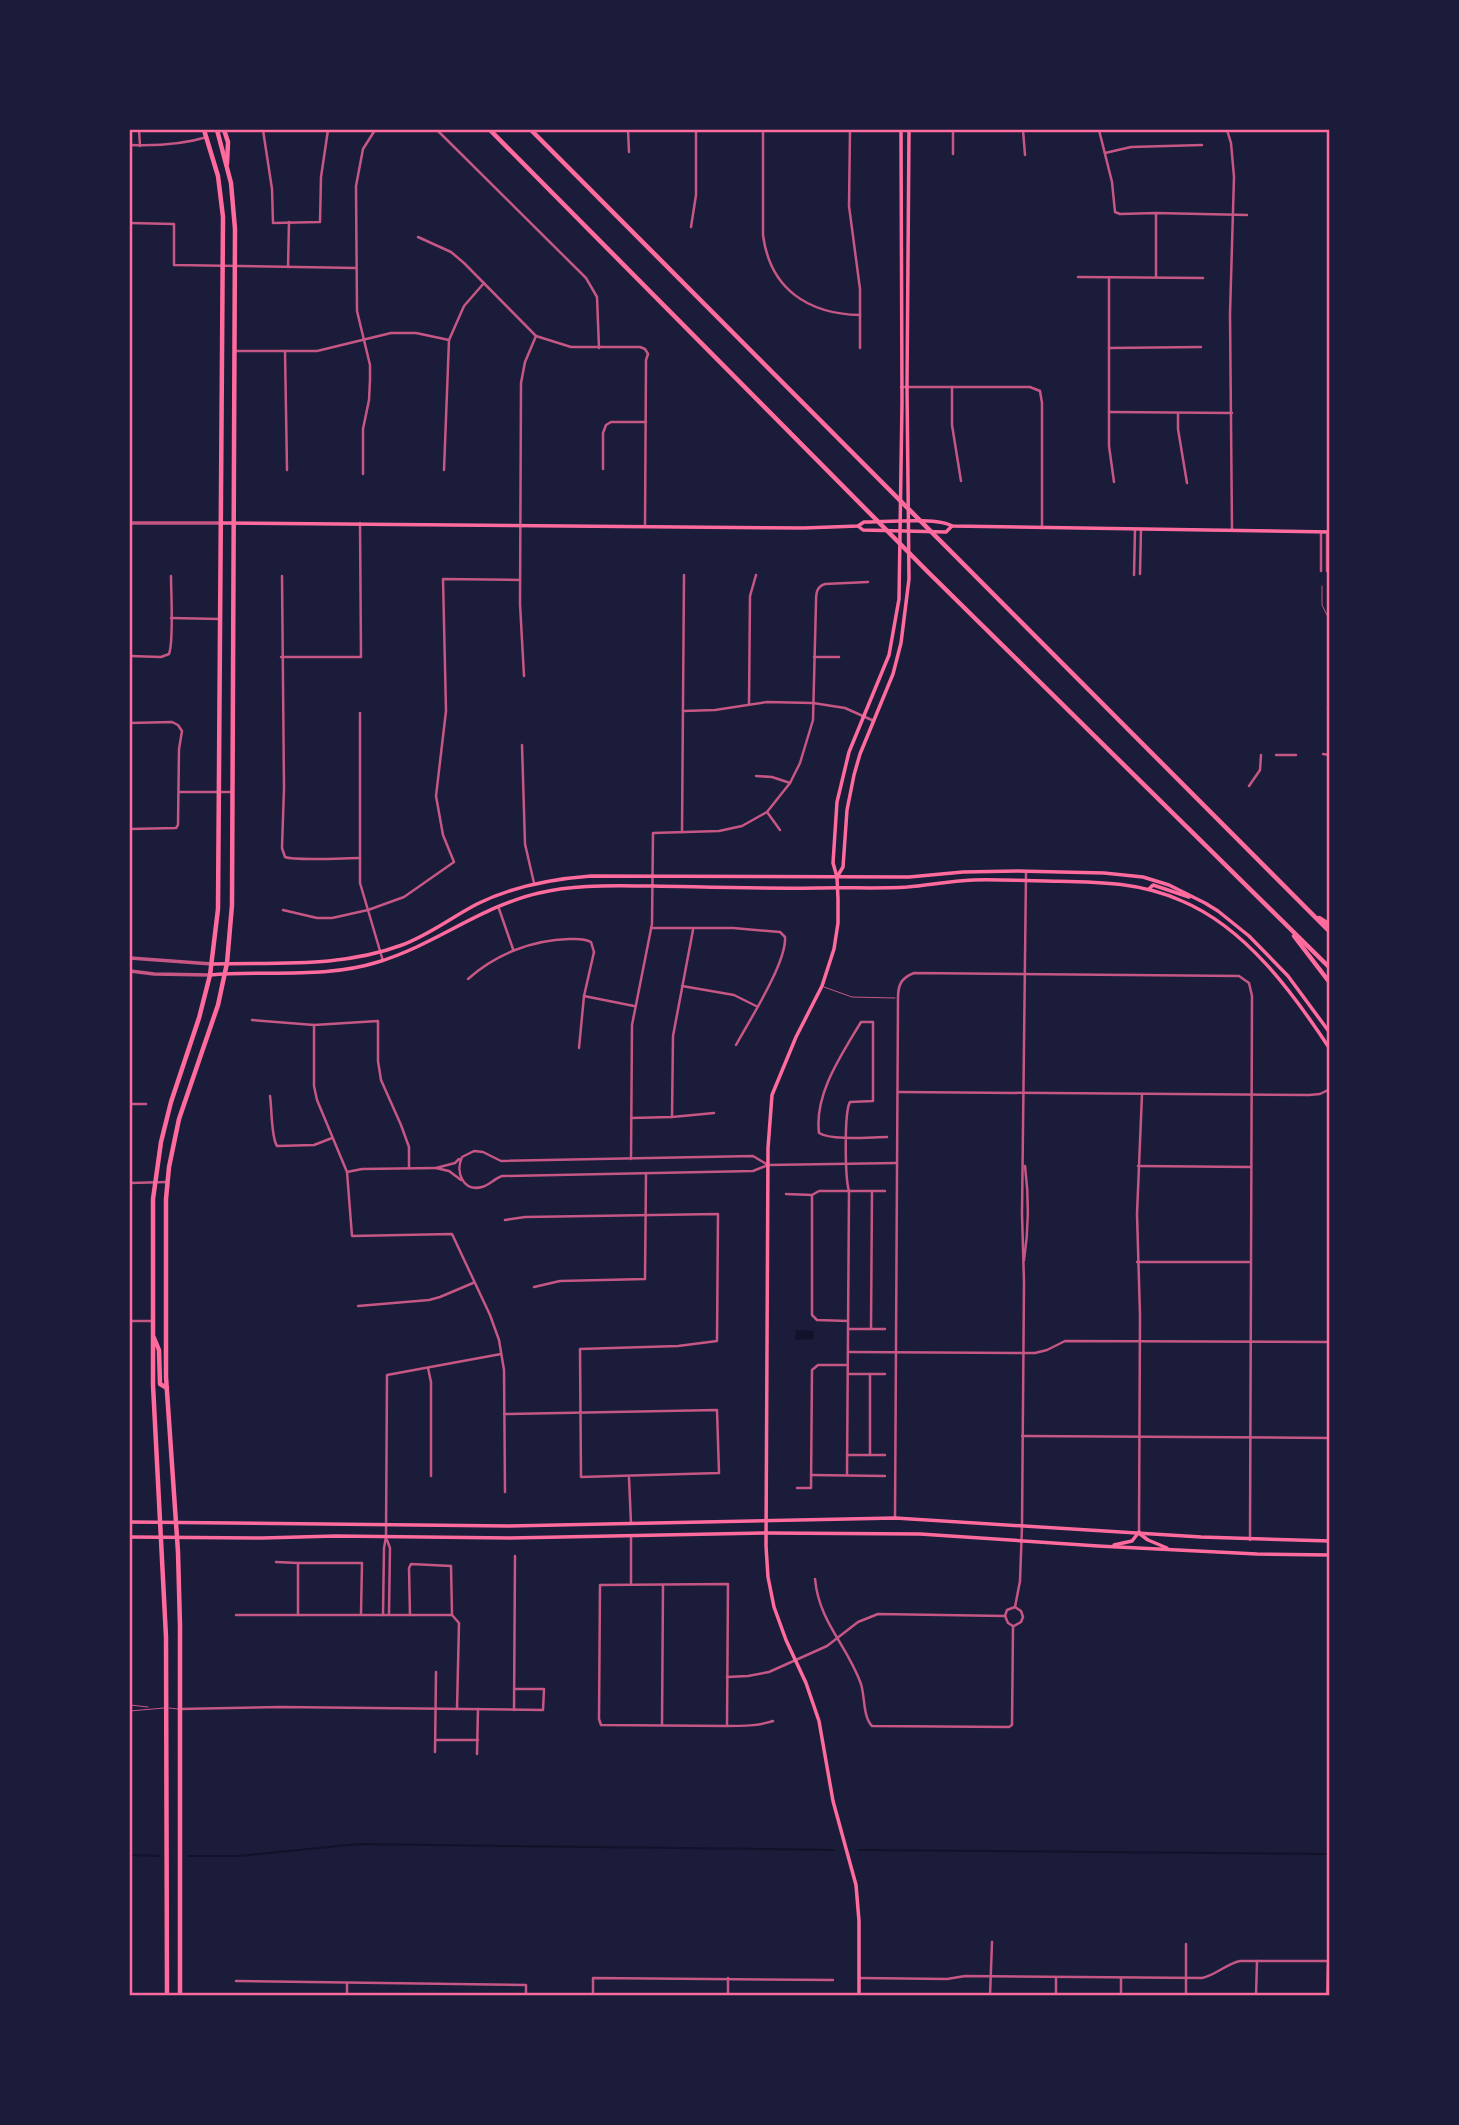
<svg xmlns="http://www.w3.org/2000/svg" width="1459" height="2125" viewBox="0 0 1459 2125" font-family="Rubik,sans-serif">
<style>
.water{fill:#12122b}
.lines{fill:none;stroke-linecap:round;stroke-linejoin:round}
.stream{stroke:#12122b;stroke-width:2}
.service{stroke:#c65784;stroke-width:1}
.minor{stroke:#c65784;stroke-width:2.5}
.tertiary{stroke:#c65784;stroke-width:3.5}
.secondary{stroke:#ff6b9d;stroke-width:3.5}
.primary{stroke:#ff6b9d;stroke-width:4.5}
.motorway{stroke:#ff6b9d;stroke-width:4.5}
.neatline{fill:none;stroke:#ff6b9d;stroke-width:2.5}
</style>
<rect width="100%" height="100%" fill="#1b1b3a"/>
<path class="water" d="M 796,1330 L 814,1331 L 813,1339 L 797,1340 L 795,1339 Z"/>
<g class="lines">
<g class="stream">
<path d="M 858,1850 L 1330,1854"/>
<path d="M 130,1855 L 160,1856"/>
<path d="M 188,1856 L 239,1856 L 358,1844 L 834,1850"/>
</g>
<g class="service">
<path d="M 1322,586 L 1322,605 L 1328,617 L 1328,705"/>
<path d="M 824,987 L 852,997 L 895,998"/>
<path d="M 130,1705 L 148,1707"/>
<path d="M 169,1708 L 178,1709"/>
<path d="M 130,1711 L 164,1708"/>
</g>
<g class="minor">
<path d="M 139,130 L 140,146"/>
<path d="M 263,130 L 272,189 L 273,223 L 320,222 L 321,177 L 328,130"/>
<path d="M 437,130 L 586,278 L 597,297 L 599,348"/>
<path d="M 628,130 L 629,152"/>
<path d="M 763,130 L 763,235 C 770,289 808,314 860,315"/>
<path d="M 850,130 L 849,206 L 860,289 L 860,348"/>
<path d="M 953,130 L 953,154"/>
<path d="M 1023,130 L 1025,155"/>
<path d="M 1099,130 L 1112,182 L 1115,212 L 1120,214 L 1156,213 L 1247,215"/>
<path d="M 1227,130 L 1231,143 L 1234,177 L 1230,314 L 1232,530"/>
<path d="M 130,145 C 157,146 181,145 207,137"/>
<path d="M 1105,153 L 1131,147 L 1202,145"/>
<path d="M 1156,214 L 1156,277"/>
<path d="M 130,223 L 174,224 L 174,265 L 356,268"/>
<path d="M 691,227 L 696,195 L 696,130"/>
<path d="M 418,237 L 451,252 L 464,263 L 536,336 L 571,347 L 640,347 L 645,349 L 648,354 L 646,360 L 645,526"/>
<path d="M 288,267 L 289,222"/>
<path d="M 1078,277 L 1203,278"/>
<path d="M 1109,277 L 1109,446 L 1114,482"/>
<path d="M 1109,348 L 1201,347"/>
<path d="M 235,351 L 317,351 L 391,333 L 416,333 L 449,340"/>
<path d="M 285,351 L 287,470"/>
<path d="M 901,387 L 1030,387 L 1040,391 L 1042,403 L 1042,528"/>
<path d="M 952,387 L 952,425 L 961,481"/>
<path d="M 1109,412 L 1232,413"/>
<path d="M 1178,414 L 1178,429 L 1187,483"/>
<path d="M 603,469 L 603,433 L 606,425 L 611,422 L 646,422"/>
<path d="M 444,470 L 449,340 L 464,306 L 484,283"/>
<path d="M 363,474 L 363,429 L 369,400 L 370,380 L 370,365 L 357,311 L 356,186 L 363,149 L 375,130"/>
<path d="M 1321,571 L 1321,532"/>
<path d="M 1327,571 L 1327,532"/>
<path d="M 1140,574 L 1141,529"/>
<path d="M 1134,575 L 1135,529"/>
<path d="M 282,576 L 284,788 L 282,848 L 285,857 C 295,861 345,858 360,858"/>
<path d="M 171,618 L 220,619"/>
<path d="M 130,656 L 161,657 L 169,654 C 174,641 171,593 171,576"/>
<path d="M 281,657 L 361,657 L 360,523"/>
<path d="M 814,657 L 839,657"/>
<path d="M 524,676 L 520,604 L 521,383 L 525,362 L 536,336"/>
<path d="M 749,704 L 750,596 L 756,575"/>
<path d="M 1328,708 L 1330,714"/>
<path d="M 683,711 L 715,710 L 767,702 L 813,703 L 845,708 L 874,721"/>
<path d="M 360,713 L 360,883 L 383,961"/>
<path d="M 130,723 L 172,722 L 178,725 L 182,731 L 179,749 L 178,825 L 176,828 L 130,829"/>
<path d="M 522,745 L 525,844 L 534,883"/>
<path d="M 1323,754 L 1330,755"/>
<path d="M 1276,755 L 1296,755"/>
<path d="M 756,776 L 772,777 L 790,783"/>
<path d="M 1249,786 L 1260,770 L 1261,755"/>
<path d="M 179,792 L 232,792"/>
<path d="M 767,812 L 780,830"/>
<path d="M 682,832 L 684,575"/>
<path d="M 498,906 L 513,949"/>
<path d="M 283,910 L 317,918 L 332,918 L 368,910 L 404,897 L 454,862 L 443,835 L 436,796 L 446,711 L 443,579 L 520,580"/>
<path d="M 651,928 L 733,928 L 780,932 L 785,937 C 787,962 749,1021 736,1045"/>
<path d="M 468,979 C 496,954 532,940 569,939 C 577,939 584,938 591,942 L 594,952 L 584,996 L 579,1048"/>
<path d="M 682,986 L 734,995 L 756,1006"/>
<path d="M 584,996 L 634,1006"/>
<path d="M 252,1020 L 314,1025 L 378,1021 L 378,1061 L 381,1080 L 401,1125 L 409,1147 L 409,1168"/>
<path d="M 314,1025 L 314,1086 L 317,1100 L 347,1172 L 352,1236 L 452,1234 L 490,1315 L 499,1340 L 504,1370 L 505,1492"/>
<path d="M 898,1092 L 1309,1095 L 1320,1094 L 1330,1089"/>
<path d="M 270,1096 C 272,1109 271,1137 277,1146 L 314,1145 L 332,1138"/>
<path d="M 130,1104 L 146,1104"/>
<path d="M 672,1117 L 673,1036 L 693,930"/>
<path d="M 631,1118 L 672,1117 L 714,1113"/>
<path d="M 474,1151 L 483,1152 L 501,1161 L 753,1156 L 768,1165 L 753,1171 L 502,1176 C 494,1179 489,1185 482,1187 C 463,1192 455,1172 462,1157 Z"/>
<path d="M 459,1159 L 455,1163 L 436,1168 L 449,1171 L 461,1180"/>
<path d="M 631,1159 L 632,1025 L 652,924 L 653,833 L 719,831 L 742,826 L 767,812 L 790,783 L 800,763 L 813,720 L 816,602 C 816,594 816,587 825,584 L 868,582"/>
<path d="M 768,1165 L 897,1163"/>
<path d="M 1138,1166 L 1250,1167"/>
<path d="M 347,1172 L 362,1169 L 436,1168"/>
<path d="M 130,1183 L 167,1182"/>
<path d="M 786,1194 L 812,1195 L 819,1191 L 885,1191"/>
<path d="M 812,1195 L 812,1315 L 817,1320 L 848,1321"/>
<path d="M 1024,1260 C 1029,1228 1029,1197 1025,1166"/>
<path d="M 1137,1262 L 1249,1262"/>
<path d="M 534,1287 L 560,1281 L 645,1279 L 646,1173"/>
<path d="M 358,1306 L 429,1300 L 440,1297 L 473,1283"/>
<path d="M 130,1321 L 152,1321"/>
<path d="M 848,1329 L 885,1329"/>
<path d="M 871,1329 L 872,1191"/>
<path d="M 848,1352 L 1035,1353 L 1047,1350 L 1065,1341 L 1330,1342"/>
<path d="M 428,1368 L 431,1382 L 431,1476"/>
<path d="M 848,1374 L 885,1374"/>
<path d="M 504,1414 L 717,1410 L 719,1473 L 581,1477 L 580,1349 L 678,1346 L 717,1341 L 718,1214 L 525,1217 L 505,1220"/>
<path d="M 1022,1436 L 1330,1438"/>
<path d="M 847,1455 L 885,1455"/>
<path d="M 870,1455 L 870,1374"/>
<path d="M 811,1475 L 885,1476"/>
<path d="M 847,1475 L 849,1191 C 845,1178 844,1112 850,1102 L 873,1101 L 873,1022 L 861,1022 C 842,1054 814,1094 819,1133 C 833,1141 870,1137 887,1137"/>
<path d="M 629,1478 L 631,1523"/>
<path d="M 797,1488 L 811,1488 L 812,1370 L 818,1365 L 846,1365"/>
<path d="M 895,1518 L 898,998 C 898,985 901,978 914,973 L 1239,976 L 1249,983 L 1252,996 L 1250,1540"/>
<path d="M 1139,1532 L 1140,1315 L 1137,1214 L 1142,1094"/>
<path d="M 631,1536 L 631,1583"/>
<path d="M 387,1540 L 390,1548 L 389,1613"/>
<path d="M 276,1562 L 298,1563"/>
<path d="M 815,1579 C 819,1622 847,1645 861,1684 C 865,1697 863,1717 872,1726 L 1009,1727 L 1012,1725 L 1013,1626"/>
<path d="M 1015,1607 L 1020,1581 L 1022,1526 L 1024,1282 L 1022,1214 L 1026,873"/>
<path d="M 236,1615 L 452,1615"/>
<path d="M 298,1615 L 298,1563 L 362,1563 L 361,1614"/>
<path d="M 383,1615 L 384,1548 L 386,1537 L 387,1375 L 501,1354"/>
<path d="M 410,1615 L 409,1568 L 411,1564 L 451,1566 L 452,1615 L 459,1623 L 457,1709"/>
<path d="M 1005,1616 L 1007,1610 L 1015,1607"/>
<path d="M 1005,1616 L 1008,1623 L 1013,1626"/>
<path d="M 1014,1626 L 1021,1622 L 1023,1617 L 1021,1611 L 1015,1607"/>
<path d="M 727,1677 L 748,1676 L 769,1672 L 827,1646 L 858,1622 L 878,1614 L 1005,1616"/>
<path d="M 180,1709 L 280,1707 L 543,1710 L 544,1689 L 514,1689"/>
<path d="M 514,1710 L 515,1556"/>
<path d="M 662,1725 L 663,1585"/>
<path d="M 727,1726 L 728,1584 L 600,1585 L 599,1719 L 601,1725 L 727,1726 C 742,1726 758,1726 773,1721"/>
<path d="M 436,1740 L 478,1740"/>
<path d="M 435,1752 L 436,1672"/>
<path d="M 477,1754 L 478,1709"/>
<path d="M 1186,1944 L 1186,1996"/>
<path d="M 728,1978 L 728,1996"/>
<path d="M 859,1978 L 947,1979 L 965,1976 L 1202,1978 C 1216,1975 1226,1964 1240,1961 L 1330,1961"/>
<path d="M 236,1981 L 526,1985 L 526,1996"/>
<path d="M 347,1996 L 347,1983"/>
<path d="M 593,1996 L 593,1978 L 833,1980"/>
<path d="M 990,1996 L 992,1942"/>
<path d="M 1056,1996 L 1056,1978"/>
<path d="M 1121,1996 L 1121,1978"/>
<path d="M 1256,1996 L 1257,1961"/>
<path d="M 1327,1996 L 1328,1961"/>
</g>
<g class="tertiary">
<path d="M 130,523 L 221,523"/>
<path d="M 130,958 L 212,964"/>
<path d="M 130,971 L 154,974 L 210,975"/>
</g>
<g class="secondary">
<path d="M 221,523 L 804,528 L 858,526 L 864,522 C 884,522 938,517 952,526 L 1330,532"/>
<path d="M 858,526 L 863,530 L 946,532 L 952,526"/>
<path d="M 837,877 L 843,867 L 847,810 L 854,775 L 860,754 L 893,674 L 901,643 L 909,579 L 907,387 L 909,130"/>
<path d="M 1149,889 L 1153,885 L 1189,897"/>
<path d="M 212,964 C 277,962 340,968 402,945 C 429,935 452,917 477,904 C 513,886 551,879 591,876 L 909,877 L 963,872 L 1017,871 L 1104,873 L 1143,877 L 1169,885 L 1205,903 L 1218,911 L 1249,936 L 1288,976 L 1330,1033"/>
<path d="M 210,975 C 266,970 324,979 378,962 C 435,945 481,906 539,893 C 577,884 614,886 653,886 C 707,887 762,889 816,888 C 846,887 877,889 907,887 C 929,885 951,881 973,880 C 997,879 1022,881 1046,881 C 1094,882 1138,881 1182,901 C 1246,928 1293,993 1330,1049"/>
<path d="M 130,1522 L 509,1526 L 895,1518 L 1201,1537 L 1330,1541"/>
<path d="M 1140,1534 L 1148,1540 L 1167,1548"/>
<path d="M 130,1537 L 263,1538 L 335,1536 L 510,1538 L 766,1533 L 920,1534 L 1098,1546 L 1257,1554 L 1330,1555"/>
<path d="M 1114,1545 L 1132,1541 L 1139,1532"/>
<path d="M 859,1996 L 859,1921 L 856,1885 L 833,1801 L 819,1721 L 806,1683 L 786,1640 L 774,1607 L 768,1577 L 766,1546 L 768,1148 L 772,1095 L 796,1037 L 822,986 L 834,949 L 838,923 L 838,899 L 837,877 L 833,863 L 837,802 L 849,752 L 889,655 L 899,599 L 902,403 L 901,130"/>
</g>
<g class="primary">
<path d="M 154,1338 L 159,1350 L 160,1384 L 167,1388"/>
<path d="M 167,1996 L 166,1637 L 153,1385 L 153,1199 L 161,1142 L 171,1102 L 199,1018 L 210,975 L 218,909 L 223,217 L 218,176 L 204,130"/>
<path d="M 180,1996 L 180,1626 L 178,1552 L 166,1377 L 166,1199 L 169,1167 L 179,1119 L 218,1005 L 227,963 L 232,905 L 235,229 L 231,183 L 217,130"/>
</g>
<g class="motorway">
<path d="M 224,130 L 228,142 L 227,164"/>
<path d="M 490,130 L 928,572 L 1330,968"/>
<path d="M 531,130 L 1330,932"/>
<path d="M 1319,918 L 1330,925"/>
<path d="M 1294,936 L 1330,983"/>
</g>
</g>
<rect width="1459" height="2125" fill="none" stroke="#1b1b3a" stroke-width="262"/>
<rect x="131" y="131" width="1197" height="1863" class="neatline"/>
</svg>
